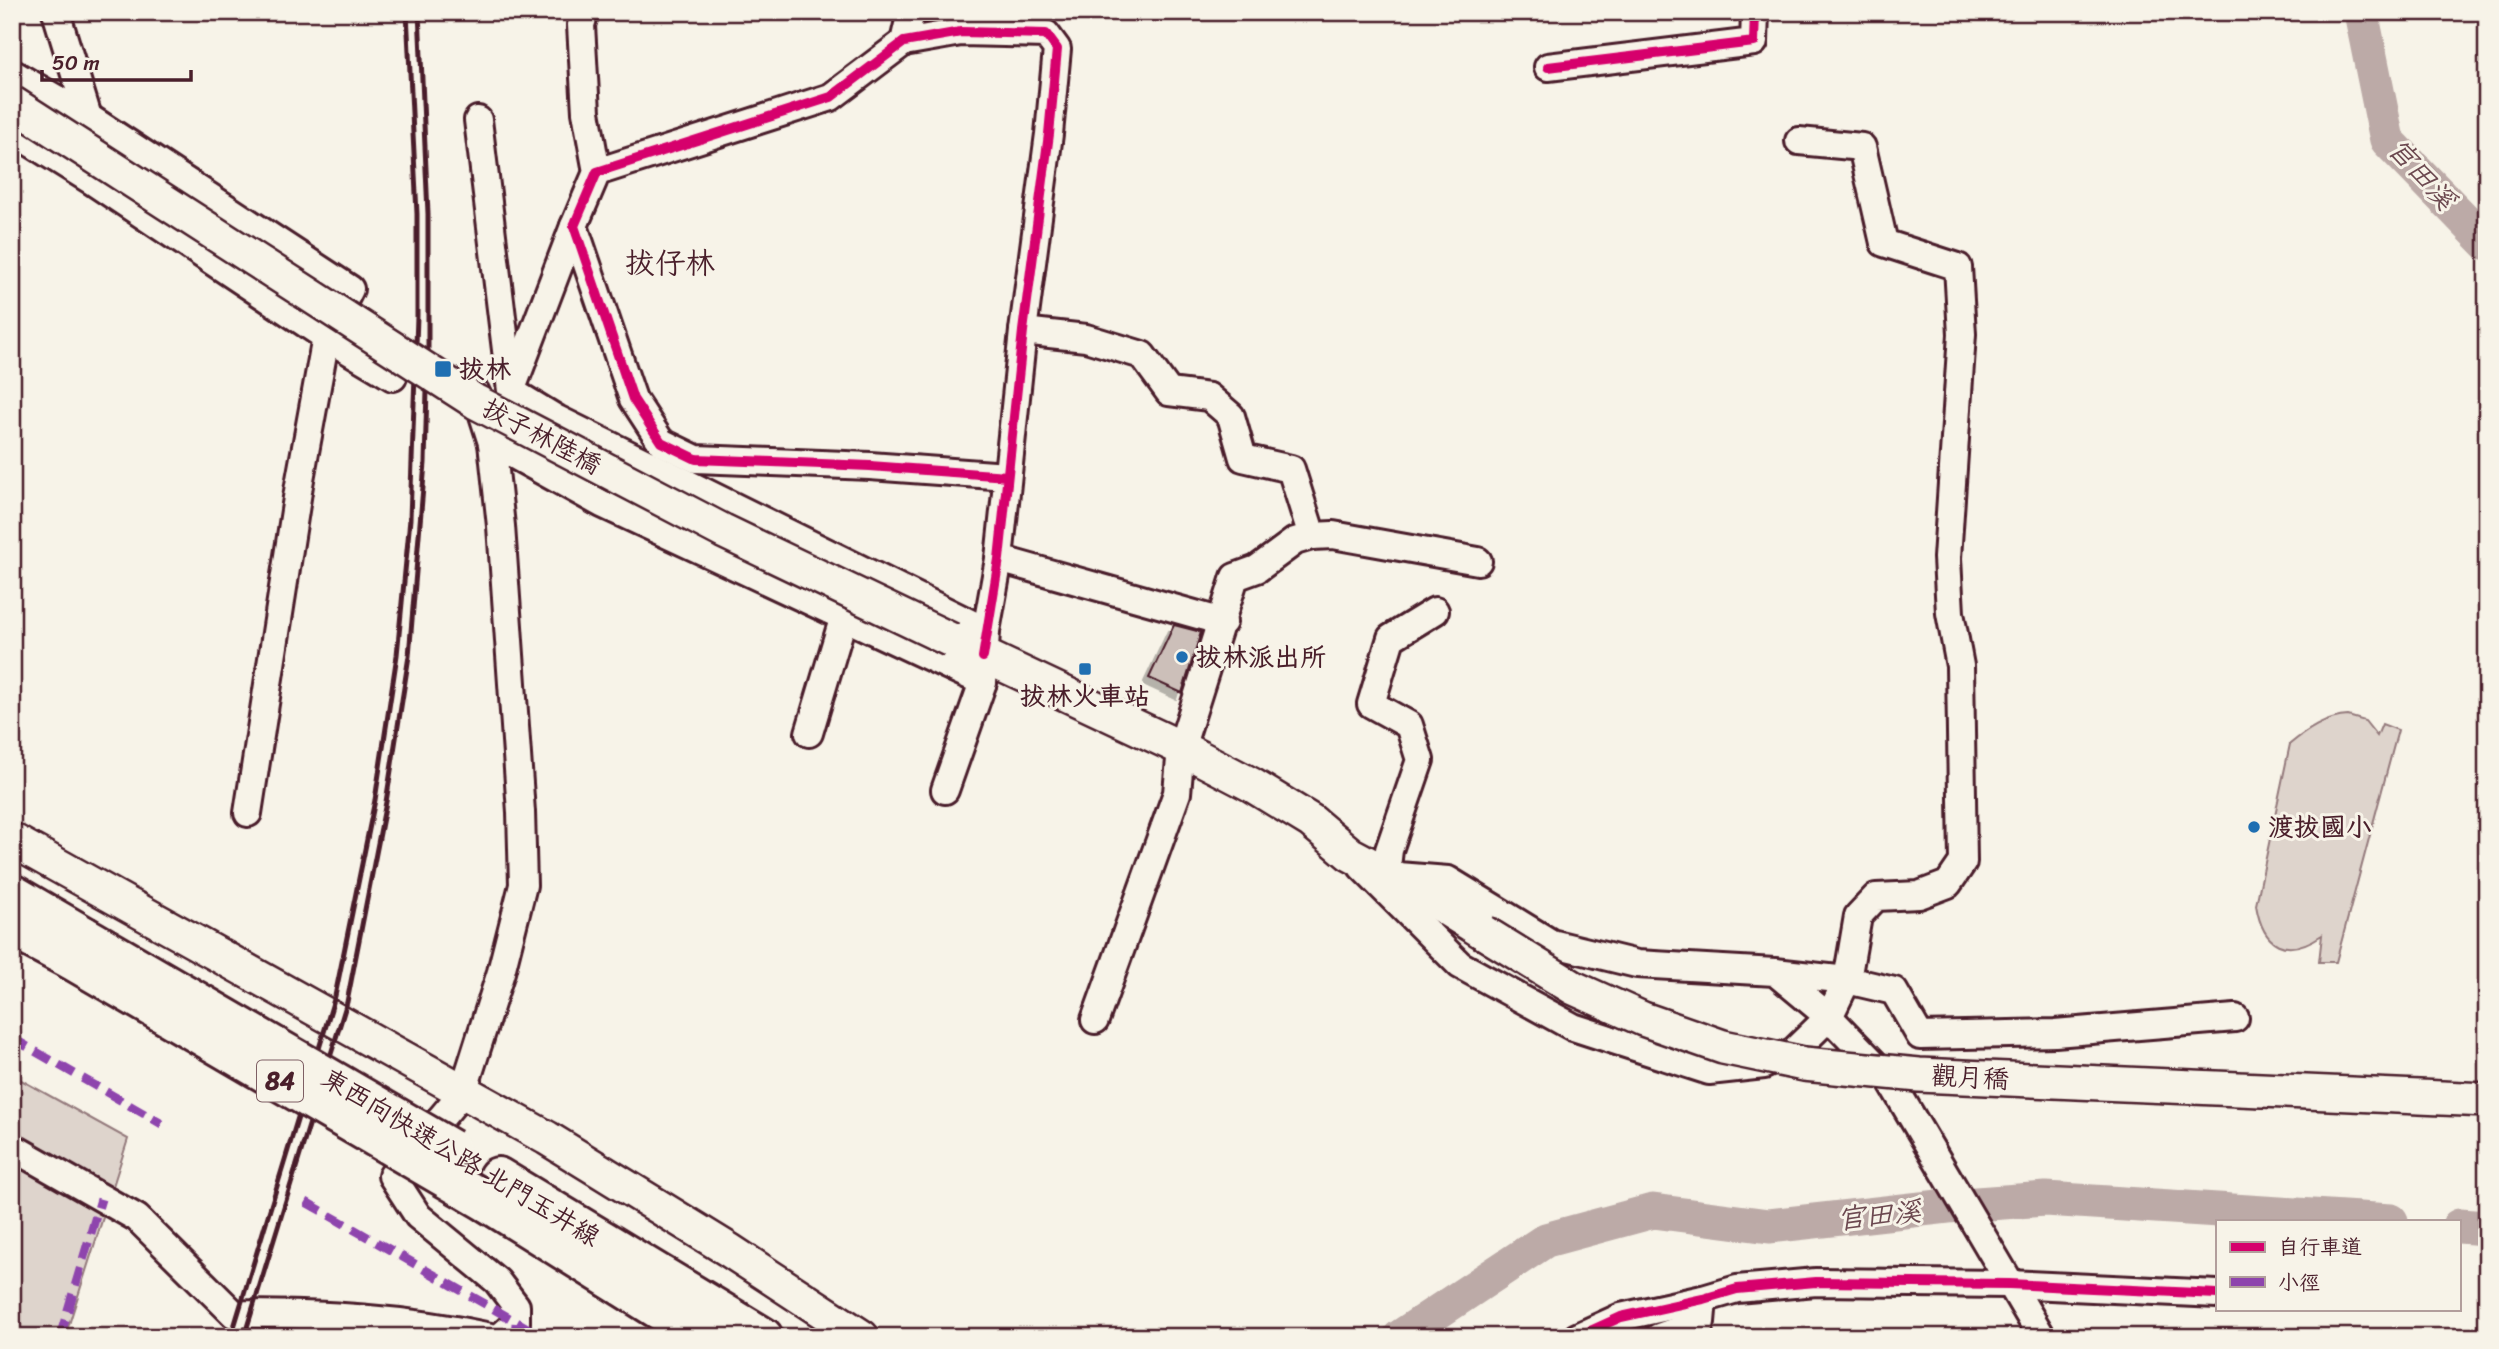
<svg xmlns="http://www.w3.org/2000/svg" width="2499" height="1349" viewBox="0 0 2499 1349" font-family="Sriracha,'LXGW WenKai TC',sans-serif">
<style>
.green{fill:#ded4cc;stroke:#947a7c;stroke-width:2}
.lines{fill:none;stroke-linecap:round;stroke-linejoin:round}
.river{stroke:#bcaaa7;stroke-width:35}
.building{fill:#ccbfb9;stroke:#4a1f2b;stroke-width:2;filter:url(#shadow)}
.minor-casing{stroke:#4a1f2b;stroke-width:32}
.major-casing{stroke:#4a1f2b;stroke-width:38}
.highway-casing{stroke:#4a1f2b;stroke-width:44}
.minor{stroke:#f7f3e8;stroke-width:26}
.major{stroke:#f7f3e8;stroke-width:33}
.highway{stroke:#f7f3e8;stroke-width:38}
.rail{stroke:#4a1f2b;stroke-width:5}
.major-bridge-casing{stroke:#4a1f2b;stroke-width:38;stroke-linecap:butt}
.highway-bridge-casing{stroke:#4a1f2b;stroke-width:44;stroke-linecap:butt}
.major-bridge{stroke:#f7f3e8;stroke-width:33}
.highway-bridge{stroke:#f7f3e8;stroke-width:38}
.quiet{stroke:#8e44ad;stroke-width:9;stroke-dasharray:18 9;stroke-linecap:butt}
.cycleway-casing{stroke:#f7f3e8;stroke-width:15}
.cycleway{stroke:#d6006c;stroke-width:10}
.poi-dot{fill:#1f6fb2;stroke:#f7f3e8;stroke-width:2.5}
.labels{text-anchor:middle;dominant-baseline:central;stroke-width:6;stroke-linejoin:round;paint-order:stroke}
.shield{fill:#f7f3e8;stroke:#7e5f64;stroke-width:2}
.shield-label{font-size:24px;font-weight:bold;fill:#4a1f2b}
.poi-label{font-size:26px;font-weight:bold;fill:#4a1f2b;stroke:#f7f3e8;text-anchor:start}
.street-label{font-size:26px;fill:#4a1f2b;stroke:#f7f3e8}
.water-label{font-size:28px;font-style:italic;fill:#6c4950;stroke:#f7f3e8}
.quarter-label{font-size:30px;fill:#4a1f2b;stroke:#f7f3e8}
</style>
<defs>
<filter id="shadow"><feDropShadow dx="-6" dy="6" stdDeviation="0" flood-color="#0004"/></filter>
</defs>
<rect width="100%" height="100%" fill="#f7f3e8"/>
<filter id="ink" filterUnits="userSpaceOnUse"><feTurbulence type="fractalNoise" baseFrequency=".0143" numOctaves="2"/><feDisplacementMap in="SourceGraphic" scale="14" xChannelSelector="R" yChannelSelector="G"/><feConvolveMatrix kernelMatrix="1 2 1 2 8 2 1 2 1" color-interpolation-filters="sRGB"/></filter>
<g filter="url(#ink)">
<g class="green">
<path d="M 2348,716 L 2365,721 L 2377,736 L 2382,724 L 2398,730 L 2336,962 L 2319,962 L 2322,935 C 2286,959 2263,947 2256,905 L 2290,744 C 2307,730 2326,717 2348,716 Z"/>
<path d="M 12,1075 L 128,1139 L 65,1337 L 12,1337 Z"/>
</g>
<g class="lines">
<g class="river">
<path d="M 2361,12 L 2387,140 L 2487,243"/>
<path d="M 2459,1226 L 2487,1228"/>
<path d="M 1400,1337 L 1546,1240 L 1653,1211 L 1769,1226 L 1948,1206 L 2046,1199 L 2391,1221"/>
</g>
</g>
<path class="building" d="M 1174,625 L 1201,632 L 1182,693 L 1149,678 Z"/>
<g class="lines">
<defs>
<g id="minor">
<path d="M 56,12 L 88,117"/>
<path d="M 585,12 L 581,25 L 586,112 L 597,172"/>
<path d="M 904,42 L 911,12"/>
<path d="M 1548,67 L 1754,42 L 1755,12"/>
<path d="M 12,73 L 88,117 L 350,289 L 326,337 L 299,485 L 248,813"/>
<path d="M 478,120 L 511,391 L 557,419 L 986,631"/>
<path d="M 12,131 L 92,181 L 326,337 L 393,377"/>
<path d="M 1023,331 L 1086,338 L 1142,355 L 1169,392 L 1209,397 L 1231,416 L 1243,458 L 1291,469 L 1312,536"/>
<path d="M 513,386 L 574,226"/>
<path d="M 476,393 L 492,443 L 501,526 L 521,812 L 523,885 L 501,972 L 463,1092 L 392,1176 L 418,1216 L 497,1281 L 516,1306 L 516,1323 L 500,1337"/>
<path d="M 492,443 L 602,504 L 983,682"/>
<path d="M 999,559 L 1223,622"/>
<path d="M 1435,611 L 1391,638 L 1371,704 L 1409,725 L 1420,760 L 1389,850 L 1386,875 L 1448,880 L 1551,943 L 1637,964 L 1775,972 L 1829,1017 L 1890,1080 L 2042,1337"/>
<path d="M 809,733 L 844,616"/>
<path d="M 945,790 L 983,682 L 986,631 L 999,559 L 1023,331 L 1049,134 L 1057,49 L 1046,34 L 961,32 L 904,42 L 831,97 L 597,172 L 574,226 L 633,399 L 661,442 L 696,459 L 870,466 L 1007,476"/>
<path d="M 1362,867 L 1460,965 L 1573,1027 L 1709,1071 L 1764,1065 L 1794,1051 L 1829,1017 L 1847,980 L 1858,916 L 1876,897 L 1919,895 L 1948,884 L 1963,862 L 1960,666 L 1950,613 L 1947,558 L 1962,334 L 1958,267 L 1884,243 L 1862,147 L 1799,141"/>
<path d="M 1775,972 L 1847,980 L 1894,991 L 1920,1036 L 2055,1033 L 2235,1018"/>
<path d="M 1095,1020 L 1177,793 L 1181,748 L 1235,577 L 1257,569 L 1295,541 L 1312,536 L 1333,535 L 1478,561"/>
<path d="M 12,1147 L 137,1218 L 234,1314 C 320,1314 406,1318 491,1337"/>
<path d="M 1577,1337 L 1621,1317 L 1703,1299 L 1737,1289 L 1816,1282 L 2009,1284 L 2217,1294"/>
<path d="M 1659,1337 L 1701,1322 L 1703,1299"/>
</g>
<g id="major">
<path d="M 951,640 L 1181,748 L 1252,785 L 1311,821 L 1350,854 L 1412,887 L 1483,932"/>
<path d="M 12,840 L 547,1138 L 729,1250 L 862,1337"/>
</g>
<g id="highway">
<path d="M 12,894 L 84,936"/>
<path d="M 12,928 L 72,960"/>
<path d="M 498,1177 L 763,1337"/>
<path d="M 487,1202 L 703,1337"/>
</g>
</defs>
<use href="#minor" class="minor-casing"/>
<use href="#major" class="major-casing"/>
<use href="#highway" class="highway-casing"/>
<use href="#minor" class="minor"/>
<use href="#major" class="major"/>
<use href="#highway" class="highway"/>
<g class="rail">
<path d="M 231,1337 L 335,996 L 375,800 L 397,655 L 410,519 L 417,316 L 417,214 L 407,12"/>
<path d="M 244,1337 L 347,1002 L 386,802 L 409,656 L 425,463 L 428,352 L 428,214 L 419,12"/>
</g>
<defs>
<g id="major-bridge">
<path d="M 12,103 L 476,402 L 723,531 L 951,640"/>
<path d="M 1483,932 L 1574,988 L 1643,1019 L 1723,1047 L 1804,1064 L 1919,1075 L 2487,1100"/>
</g>
<g id="highway-bridge">
<path d="M 84,936 L 451,1149"/>
<path d="M 72,960 L 487,1202"/>
</g>
</defs>
<use href="#major-bridge" class="major-bridge-casing"/>
<use href="#highway-bridge" class="highway-bridge-casing"/>
<use href="#major-bridge" class="major-bridge"/>
<use href="#highway-bridge" class="highway-bridge"/>
<g class="quiet">
<path d="M 12,1038 L 162,1124"/>
<path d="M 306,1202 L 543,1337"/>
<path d="M 60,1337 L 101,1199"/>
<path d="M 515,1337 L 516,1323"/>
</g>
<defs>
<g id="cycleway">
<path d="M 1548,67 L 1754,42 L 1755,12"/>
<path d="M 983,657 L 999,559 L 1023,331 L 1049,134 L 1057,49 L 1046,34 L 961,32 L 904,42 L 831,97 L 597,172 L 574,226 L 633,399 L 661,442 L 696,459 L 870,466 L 1007,476"/>
<path d="M 1577,1337 L 1621,1317 L 1703,1299 L 1737,1289 L 1816,1282 L 2009,1284 L 2217,1294"/>
</g>
</defs>
<use href="#cycleway" class="cycleway-casing"/>
<use href="#cycleway" class="cycleway"/>
</g>
</g>
<g class="poi-dot">
<rect x="434" y="360" width="18" height="18" rx="3.5"/>
<circle cx="1182" cy="657" r="7"/>
<rect x="1078" y="662" width="14" height="14" rx="3.5"/>
<circle cx="2254" cy="827" r="7"/>
</g>
<g class="labels">
<rect class="shield" x="257" y="1060.5" width="46" height="41" rx="5"/>
<g class="shield-label">
<text x="280" y="1081">84</text>
</g>
<g class="poi-label">
<text x="459" y="369">拔林</text>
<text x="1196" y="657">拔林派出所</text>
<text x="1085" y="696" text-anchor="middle">拔林火車站</text>
<text x="2268" y="827">渡拔國小</text>
</g>
<g class="street-label">
<text transform="translate(542 436) rotate(28)">拔子林陸橋</text>
<text transform="translate(1970 1077) rotate(3)">觀月穚</text>
<text transform="translate(461 1157) rotate(31)">東西向快速公路 北門玉井線</text>
</g>
<g class="water-label">
<text transform="translate(2422 174) rotate(48)">官田溪</text>
<text transform="translate(1879 1215) rotate(-6)">官田溪</text>
</g>
<g class="quarter-label">
<text x="670" y="263">拔仔林</text>
</g>
</g>
<rect width="2499" height="1349" fill="none" stroke="#f7f3e8" stroke-width="42"/>
<rect x="21" y="21" width="2457" height="1307" fill="none" stroke="#4a1f2b" stroke-width="2.5" filter="url(#ink)"/>
<rect x="2216" y="1220" width="245" height="91" fill="#f7f3e8" stroke="#b29e9c" stroke-width="2"/>
<rect x="2230" y="1242" width="35" height="10" fill="#d6006c" stroke="#b29e9c" stroke-width="2"/>
<text x="2278" y="1254" font-size="21" fill="#4a1f2b">自行車道</text>
<rect x="2230" y="1277" width="35" height="10" fill="#8e44ad" stroke="#b29e9c" stroke-width="2"/>
<text x="2278" y="1290" font-size="21" fill="#4a1f2b">小徑</text>
<path d="M42 70v10h149v-10" fill="none" stroke="#4a1f2b" stroke-width="3.5"/>
<text x="52" y="70" font-size="21" fill="#4a1f2b" stroke="#f7f3e8" stroke-width="5" paint-order="stroke">50 m</text>
</svg>
